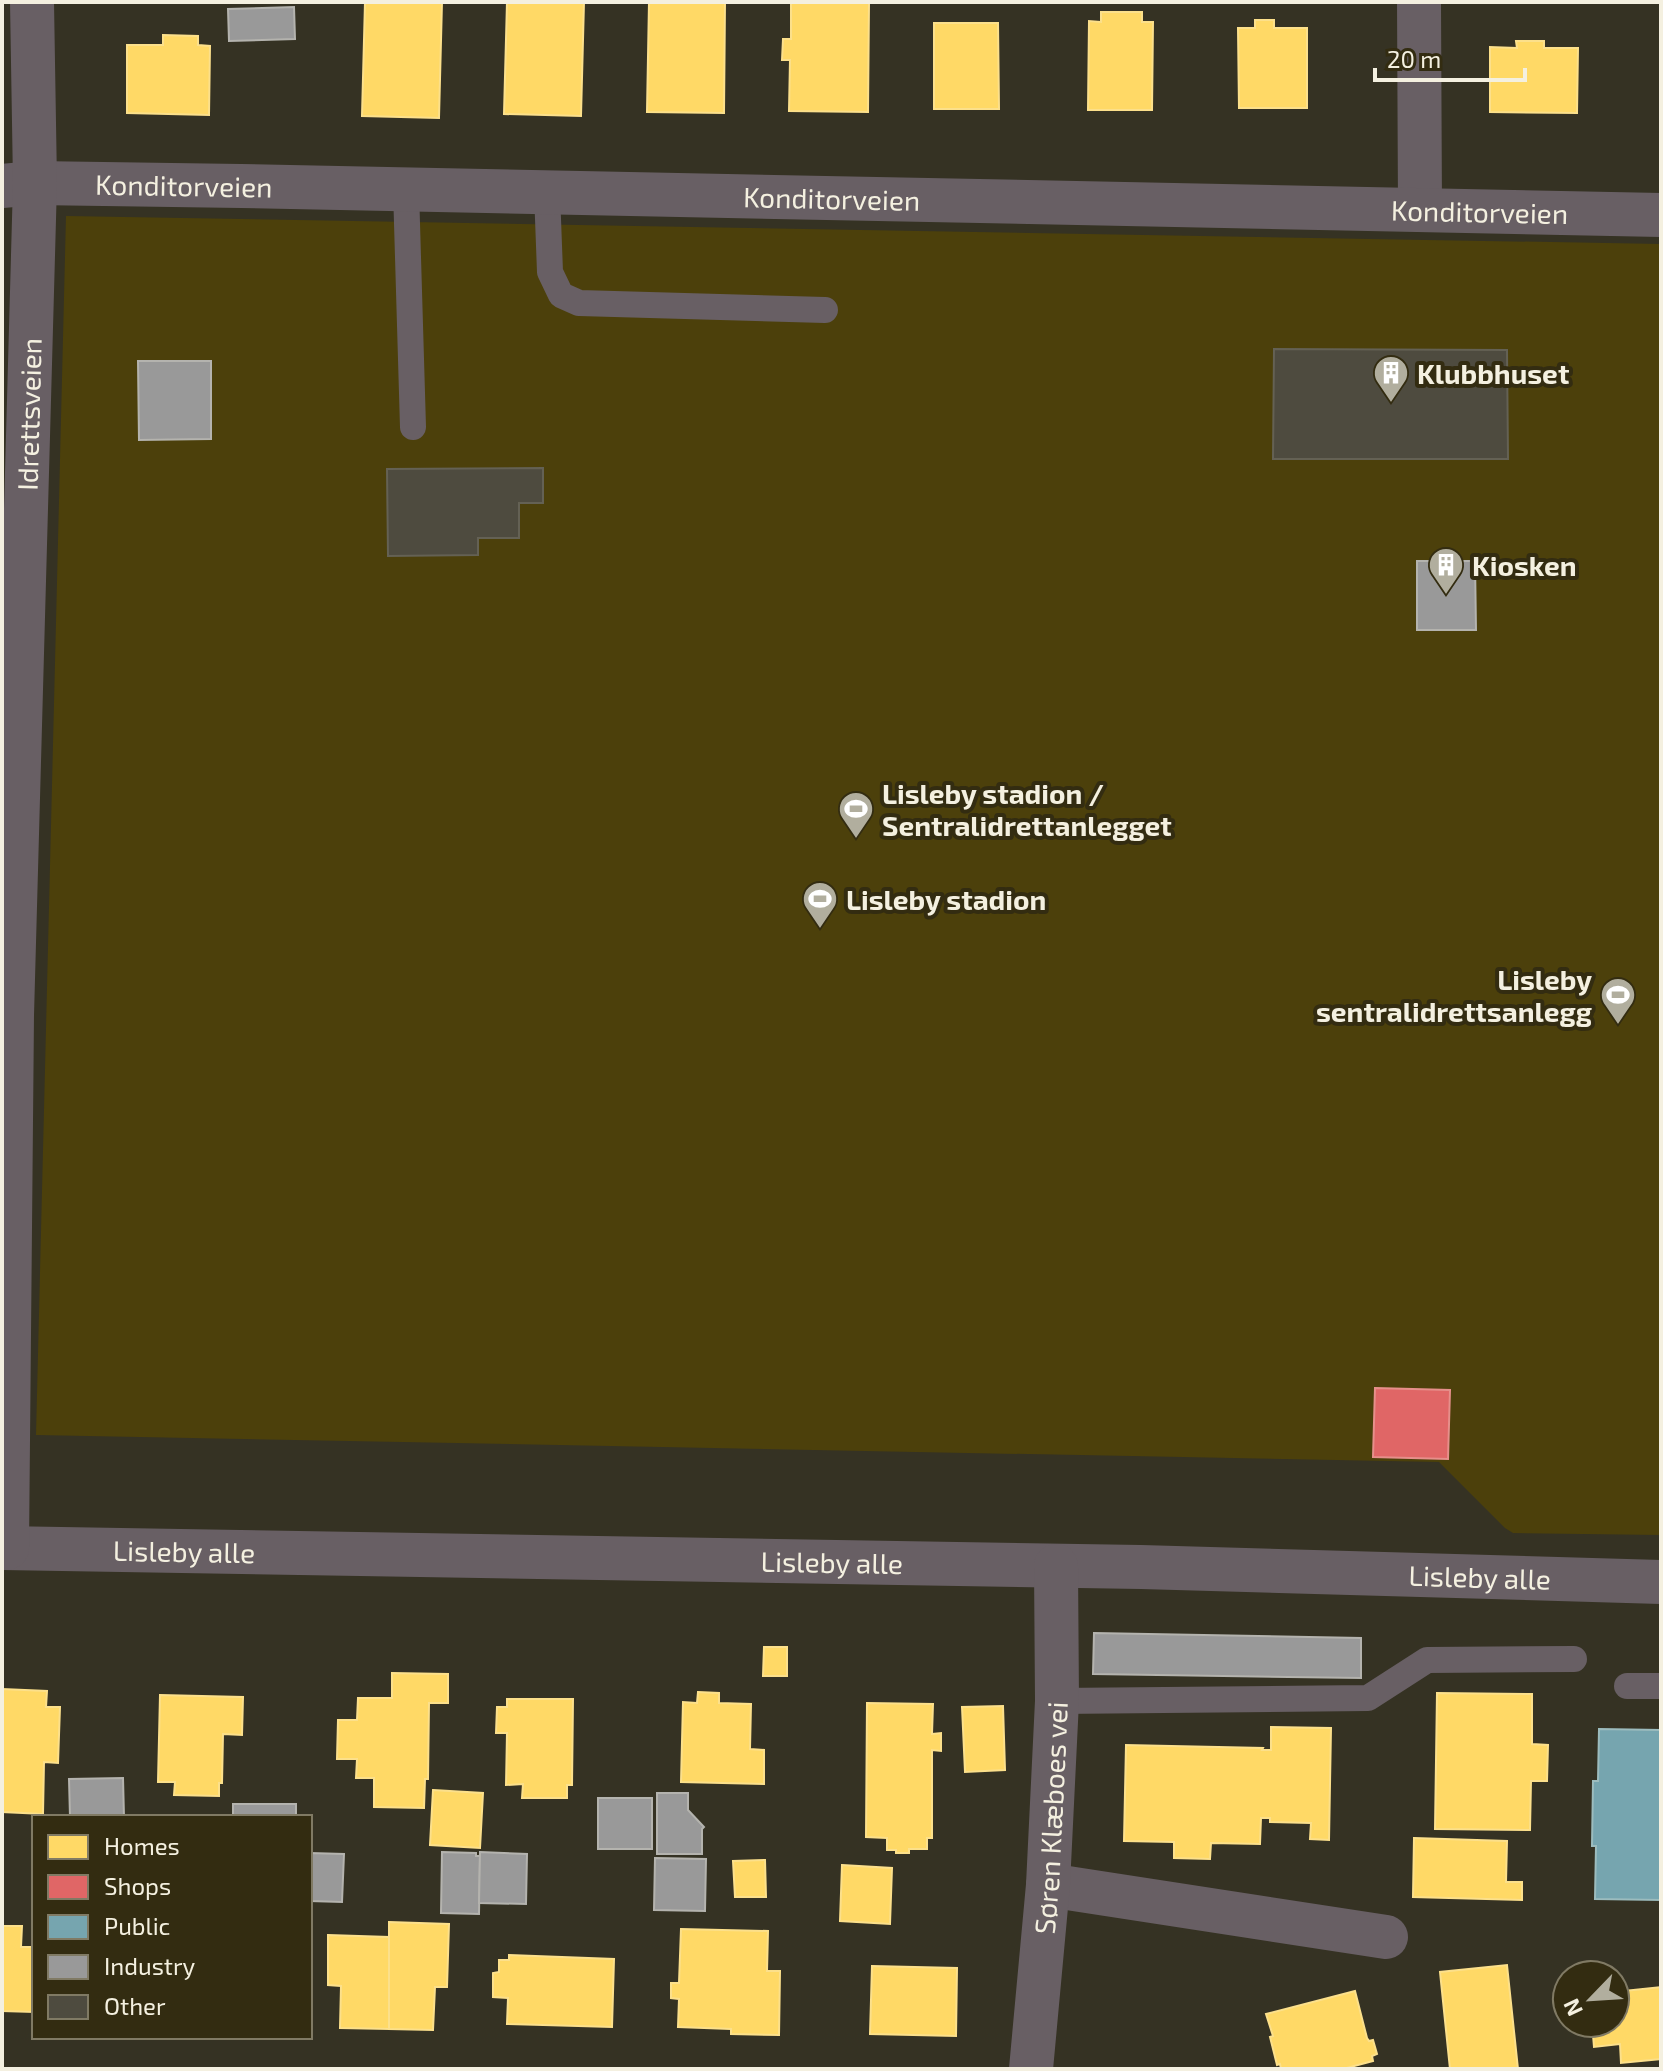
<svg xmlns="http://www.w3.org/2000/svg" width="1663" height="2071" viewBox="0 0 1663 2071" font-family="'Exo 2',sans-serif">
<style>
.green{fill:#4c400b}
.homes{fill:#ffd966;stroke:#fce08b;stroke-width:2}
.shops{fill:#e06666;stroke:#e68f8b;stroke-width:2}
.public{fill:#76a5af;stroke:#9cbcbe;stroke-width:2}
.industry{fill:#999;stroke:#b4b3ae;stroke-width:2}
.building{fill:#4e4b3f;stroke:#646154;stroke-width:2}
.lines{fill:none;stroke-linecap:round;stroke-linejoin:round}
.lane{stroke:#685f64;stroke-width:26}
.street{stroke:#685f64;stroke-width:44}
.labels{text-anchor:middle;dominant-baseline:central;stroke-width:8;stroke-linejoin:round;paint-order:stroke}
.street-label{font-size:28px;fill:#f4f0e0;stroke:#332c11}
.poi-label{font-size:28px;font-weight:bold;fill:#f4f0e0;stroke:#332c11;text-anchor:start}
</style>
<rect width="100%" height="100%" fill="#353223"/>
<path class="green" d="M 66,216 L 1661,244 L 1661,1535 L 1513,1533 L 1505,1528 L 1439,1462 L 36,1435 Z"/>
<g class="homes">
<path d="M 365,2 L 442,2 L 439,118 L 362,116 Z"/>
<path d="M 507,2 L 584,2 L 581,116 L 504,114 Z"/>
<path d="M 649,2 L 725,2 L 724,113 L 647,112 Z"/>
<path d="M 791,2 L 869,2 L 868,112 L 789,111 L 790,60 L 782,60 L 783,39 L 791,39 Z"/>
<path d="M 1101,12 L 1142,12 L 1142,22 L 1153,22 L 1152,110 L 1088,110 L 1089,21 L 1101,22 Z"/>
<rect x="1660" y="16" width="1" height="95"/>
<path d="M 1255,20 L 1274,20 L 1274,28 L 1307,28 L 1307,108 L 1239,108 L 1238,28 L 1255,28 Z"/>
<path d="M 934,23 L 998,23 L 999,109 L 934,109 Z"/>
<path d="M 163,35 L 198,36 L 198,45 L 210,46 L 209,115 L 127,113 L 127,45 L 163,45 Z"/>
<path d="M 1516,41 L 1544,41 L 1544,48 L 1578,48 L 1577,113 L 1490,112 L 1490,47 L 1517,48 Z"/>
<path d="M 764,1647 L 787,1647 L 787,1676 L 763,1676 Z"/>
<path d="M 392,1673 L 448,1674 L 448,1703 L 429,1703 L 428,1779 L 425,1779 L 424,1808 L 374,1807 L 374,1778 L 356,1778 L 357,1759 L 337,1759 L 338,1720 L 357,1720 L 358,1698 L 392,1698 Z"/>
<path d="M 2,1689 L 47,1691 L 46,1707 L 60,1707 L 58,1763 L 44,1762 L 43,1814 L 2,1812 Z"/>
<path d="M 698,1692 L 719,1693 L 719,1703 L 751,1704 L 750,1749 L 764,1750 L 764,1784 L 681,1782 L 683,1702 L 697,1703 Z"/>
<path d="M 1437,1693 L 1532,1694 L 1532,1744 L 1548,1745 L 1547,1781 L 1531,1781 L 1530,1830 L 1435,1829 Z"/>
<path d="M 160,1695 L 243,1697 L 242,1735 L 223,1734 L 222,1783 L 219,1783 L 219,1796 L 174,1795 L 175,1782 L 158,1782 Z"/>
<path d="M 507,1699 L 573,1699 L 572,1785 L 567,1785 L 567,1798 L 522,1798 L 523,1784 L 506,1785 L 507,1733 L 496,1733 L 497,1707 L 507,1707 Z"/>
<path d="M 867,1703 L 933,1704 L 932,1734 L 941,1733 L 941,1751 L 932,1750 L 932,1838 L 927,1838 L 927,1849 L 909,1849 L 909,1853 L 896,1853 L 896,1850 L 887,1850 L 887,1838 L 866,1837 Z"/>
<path d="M 1003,1706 L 1005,1770 L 965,1772 L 962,1707 Z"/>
<path d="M 1271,1727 L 1331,1728 L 1329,1840 L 1310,1839 L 1311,1823 L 1270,1822 L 1270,1818 L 1261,1818 L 1260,1844 L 1211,1843 L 1210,1859 L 1174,1858 L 1174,1842 L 1124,1841 L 1126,1745 L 1263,1748 L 1262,1750 L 1271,1750 Z"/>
<path d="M 433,1790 L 483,1793 L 480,1848 L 430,1845 Z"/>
<path d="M 1414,1838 L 1507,1841 L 1506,1882 L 1522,1882 L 1522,1900 L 1413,1897 Z"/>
<path d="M 765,1860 L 766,1897 L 735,1897 L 733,1861 Z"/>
<path d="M 842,1865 L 892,1868 L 890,1924 L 840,1921 Z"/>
<path d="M 389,1922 L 449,1924 L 447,1987 L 435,1987 L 433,2030 L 389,2029 Z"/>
<path d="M 2,1926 L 22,1926 L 21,1947 L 34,1947 L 34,2012 L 2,2011 Z"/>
<path d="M 681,1929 L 768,1931 L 767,1971 L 780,1971 L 779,2035 L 731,2034 L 731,2029 L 678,2027 L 679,1999 L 671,1998 L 671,1983 L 679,1983 Z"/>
<path d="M 328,1935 L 389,1937 L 389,2029 L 340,2028 L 341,1986 L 328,1985 Z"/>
<path d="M 509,1955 L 614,1959 L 612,2027 L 507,2024 L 508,1998 L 493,1997 L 493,1973 L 499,1972 L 499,1960 L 509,1960 Z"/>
<path d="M 1507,1965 L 1518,2069 L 1450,2069 L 1440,1972 Z"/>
<path d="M 872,1966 L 957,1968 L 956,2036 L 870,2034 Z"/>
<path d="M 1661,1987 L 1661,2059 L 1621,2063 L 1620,2044 L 1594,2047 L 1592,2023 L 1615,2023 L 1615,1992 Z"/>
<path d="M 1355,1991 L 1367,2038 L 1369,2041 L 1373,2040 L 1377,2054 L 1372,2056 L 1373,2061 L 1343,2069 L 1281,2069 L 1280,2064 L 1277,2065 L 1270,2037 L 1273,2036 L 1266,2014 Z"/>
</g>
<path class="shops" d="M 1375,1388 L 1450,1390 L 1448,1459 L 1373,1457 Z"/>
<path class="public" d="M 1599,1729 L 1661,1730 L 1661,1900 L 1595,1899 L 1596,1846 L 1592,1846 L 1593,1781 L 1598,1781 Z"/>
<g class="industry">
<path d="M 294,7 L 295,39 L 229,41 L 228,9 Z"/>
<path d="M 138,361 L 211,361 L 211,439 L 139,440 Z"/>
<path d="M 1417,561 L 1475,561 L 1476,630 L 1417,630 Z"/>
<path d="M 1094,1633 L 1361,1638 L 1361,1678 L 1093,1674 Z"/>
<path d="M 123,1778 L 124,1817 L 70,1817 L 69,1779 Z"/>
<path d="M 657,1793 L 688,1793 L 688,1810 L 704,1827 L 702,1829 L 702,1854 L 657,1854 Z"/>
<rect x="598" y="1798" width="54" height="51"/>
<rect x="233" y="1804" width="63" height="13"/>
<path d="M 442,1852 L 476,1853 L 476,1856 L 480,1856 L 479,1914 L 441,1913 Z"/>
<path d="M 480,1852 L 527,1854 L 526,1904 L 479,1903 Z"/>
<path d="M 310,1853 L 344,1854 L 342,1902 L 310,1901 Z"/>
<path d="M 655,1858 L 706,1859 L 705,1911 L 654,1910 Z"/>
</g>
<g class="building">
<path d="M 1274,349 L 1507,350 L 1508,459 L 1273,459 Z"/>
<path d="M 543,468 L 543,503 L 519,503 L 519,538 L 478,538 L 478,555 L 388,556 L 387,469 Z"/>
</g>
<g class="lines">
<g class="lane">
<path d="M 406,189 L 413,427"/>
<path d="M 547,192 L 550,272 L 561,295 L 579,303 L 825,310"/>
<path d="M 1627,1686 L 1661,1686"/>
<path d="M 1057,1701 L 1368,1698 L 1427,1660 L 1574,1659"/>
</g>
<g class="street">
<path d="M 1419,2 L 1420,210"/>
<path id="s1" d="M 2,186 L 35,183 L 241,186 L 1661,215"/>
<path id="s2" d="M 2,1548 L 1141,1567 L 1661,1582"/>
<path id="s3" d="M 7,1548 L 12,1015 L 35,183 L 32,2"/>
<path d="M 1048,1885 L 1386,1937"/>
<path id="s4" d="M 1031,2069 L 1048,1885 L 1057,1701 L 1056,1566"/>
</g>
</g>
<defs>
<symbol id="building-pin" viewBox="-11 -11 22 30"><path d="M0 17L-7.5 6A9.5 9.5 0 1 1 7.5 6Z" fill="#b1ae9e" stroke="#332c11"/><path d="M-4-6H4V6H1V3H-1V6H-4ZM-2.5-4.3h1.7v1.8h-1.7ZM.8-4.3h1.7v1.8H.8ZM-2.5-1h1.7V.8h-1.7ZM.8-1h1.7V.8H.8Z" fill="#fff"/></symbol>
<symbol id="stadium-pin" viewBox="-11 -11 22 30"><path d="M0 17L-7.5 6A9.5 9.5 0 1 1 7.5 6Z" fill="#b1ae9e" stroke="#332c11"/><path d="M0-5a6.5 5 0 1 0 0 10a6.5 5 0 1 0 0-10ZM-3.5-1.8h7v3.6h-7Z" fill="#fff"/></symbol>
</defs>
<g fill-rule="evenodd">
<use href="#building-pin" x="1371" y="353" width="40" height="54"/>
<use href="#building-pin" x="1426" y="545" width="40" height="54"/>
<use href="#stadium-pin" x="836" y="789" width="40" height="54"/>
<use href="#stadium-pin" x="800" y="879" width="40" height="54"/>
<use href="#stadium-pin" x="1598" y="975" width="40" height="54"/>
</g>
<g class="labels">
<g class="street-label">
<text stroke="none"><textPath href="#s1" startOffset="182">Konditorveien</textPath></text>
<text stroke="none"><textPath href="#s1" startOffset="830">Konditorveien</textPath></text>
<text stroke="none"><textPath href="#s1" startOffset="1478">Konditorveien</textPath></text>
<text stroke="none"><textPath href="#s3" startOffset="1134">Idrettsveien</textPath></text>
<text stroke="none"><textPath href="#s2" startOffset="182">Lisleby alle</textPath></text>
<text stroke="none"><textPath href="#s2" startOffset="830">Lisleby alle</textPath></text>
<text stroke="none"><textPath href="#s2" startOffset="1478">Lisleby alle</textPath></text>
<text stroke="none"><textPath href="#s4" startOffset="252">Søren Klæboes vei</textPath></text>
</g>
<g class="poi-label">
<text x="1417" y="373">Klubbhuset</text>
<text x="1472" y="565">Kiosken</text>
<text x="882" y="793">Lisleby stadion /<tspan x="882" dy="32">Sentralidrettanlegget</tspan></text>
<text x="846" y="899">Lisleby stadion</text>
<text x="1592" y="979" text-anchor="end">Lisleby<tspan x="1592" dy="32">sentralidrettsanlegg</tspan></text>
</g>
</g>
<rect width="1663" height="2071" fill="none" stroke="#f4f0e0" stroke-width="8"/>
<rect x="32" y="1815" width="280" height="224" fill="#332c11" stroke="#807a64" stroke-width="2"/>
<rect x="48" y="1835" width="40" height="24" fill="#ffd966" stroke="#807a64" stroke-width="2"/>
<text x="104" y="1855" font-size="24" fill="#f4f0e0">Homes</text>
<rect x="48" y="1875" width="40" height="24" fill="#e06666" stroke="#807a64" stroke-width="2"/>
<text x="104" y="1895" font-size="24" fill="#f4f0e0">Shops</text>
<rect x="48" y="1915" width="40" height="24" fill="#76a5af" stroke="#807a64" stroke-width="2"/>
<text x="104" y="1935" font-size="24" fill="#f4f0e0">Public</text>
<rect x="48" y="1955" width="40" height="24" fill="#999999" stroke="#807a64" stroke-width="2"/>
<text x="104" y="1975" font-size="24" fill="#f4f0e0">Industry</text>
<rect x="48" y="1995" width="40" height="24" fill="#4e4b3f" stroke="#807a64" stroke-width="2"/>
<text x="104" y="2015" font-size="24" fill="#f4f0e0">Other</text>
<g transform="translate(1591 1999) rotate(245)"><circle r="38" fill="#332c11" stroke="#807a64" stroke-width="2"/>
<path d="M0-6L14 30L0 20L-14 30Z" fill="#b1ae9e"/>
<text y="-12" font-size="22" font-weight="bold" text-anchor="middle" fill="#f4f0e0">N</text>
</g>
<path d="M1375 68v12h150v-12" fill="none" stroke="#f4f0e0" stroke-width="4"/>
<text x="1387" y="68" font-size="24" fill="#f4f0e0" stroke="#332c11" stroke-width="6" paint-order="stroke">20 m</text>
</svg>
